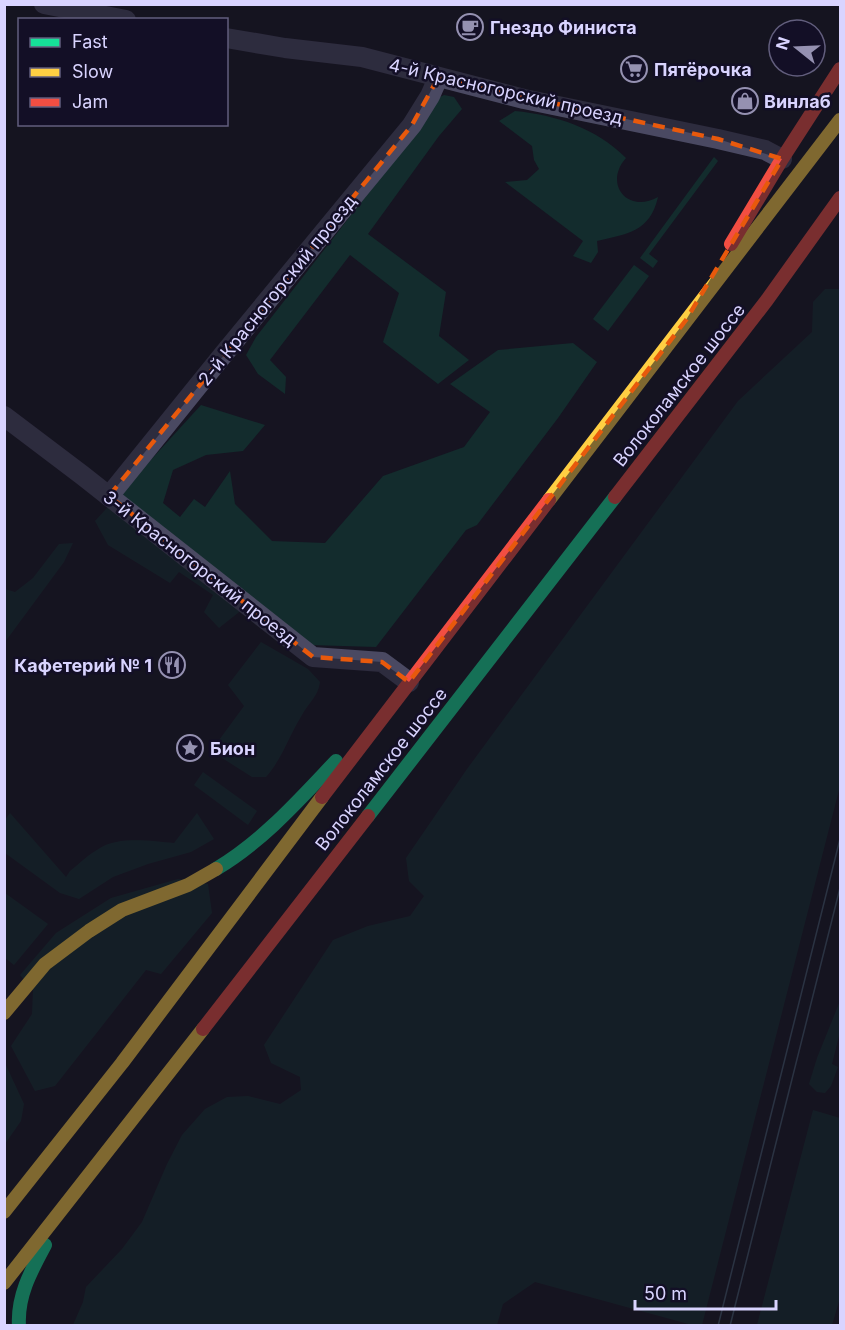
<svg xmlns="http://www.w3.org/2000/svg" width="845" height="1330" viewBox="0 0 845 1330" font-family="Inter,sans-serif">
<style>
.green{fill:#132c2d}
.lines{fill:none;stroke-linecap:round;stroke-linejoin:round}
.street{stroke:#4a4962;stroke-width:20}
.fast{stroke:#16e098;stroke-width:14}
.slow{stroke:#ffcf43;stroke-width:14}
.jam{stroke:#f24e42;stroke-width:14}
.tram{stroke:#43596b;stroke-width:1.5}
.marked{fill:none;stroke:#e8590c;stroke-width:4.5;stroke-dasharray:12 8;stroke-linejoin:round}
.labels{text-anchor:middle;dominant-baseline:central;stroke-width:5;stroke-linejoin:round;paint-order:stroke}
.poi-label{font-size:18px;font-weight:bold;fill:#d9d4ff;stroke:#130f26;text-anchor:start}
.street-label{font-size:18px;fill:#d9d4ff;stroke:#130f26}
</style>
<rect width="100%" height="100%" fill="#161421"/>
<g class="green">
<path d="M 444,95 L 454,97 L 462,109 L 439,136 L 368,234 L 446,292 L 439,336 L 469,360 L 438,384 L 383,342 L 399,293 L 350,255 L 270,360 L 286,377 L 285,394 L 258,374 L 246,355 L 256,337 L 391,164 L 438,98 Z"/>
<path d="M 515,111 C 556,115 596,128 626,158 C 603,184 628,214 658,197 C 650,232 627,234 597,241 L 598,252 L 591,263 L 573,256 L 583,241 L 505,182 L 527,180 L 539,169 L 534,160 L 532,146 L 499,121 Z"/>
<path d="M 714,157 L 718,161 L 649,254 L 658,261 L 653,268 L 640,258 Z"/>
<path d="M 634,265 L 649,276 L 608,331 L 593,319 Z"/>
<path d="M 825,289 L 840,289 L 840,786 L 702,1325 L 692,1325 L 535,1282 L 503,1304 L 497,1325 L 73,1325 L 83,1302 L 86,1287 L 122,1249 L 142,1222 L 167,1164 L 182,1135 L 205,1109 L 227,1097 L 248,1096 L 280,1104 L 301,1090 L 300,1077 L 271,1063 L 264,1045 L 333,940 L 368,926 L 410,916 L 424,896 L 409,881 L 406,858 L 467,769 L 738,401 L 812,332 L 813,302 Z"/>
<path d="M 573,343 L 597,362 L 558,418 L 477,525 L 466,530 L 376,647 L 309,645 L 253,601 L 219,628 L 204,612 L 213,595 L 179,572 L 170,583 L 108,545 L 95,521 L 201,405 L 265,425 L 243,451 L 206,455 L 173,470 L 163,503 L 180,517 L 194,499 L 205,507 L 230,471 L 235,504 L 272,541 L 325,543 L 383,476 L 464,447 L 490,412 L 450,384 L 498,350 Z"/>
<path d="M 73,543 L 64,562 L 5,642 L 5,589 L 15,592 L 33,578 L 59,544 Z"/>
<path d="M 261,642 L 308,669 L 320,682 C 318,697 309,702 302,715 C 289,736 282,759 266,777 L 252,777 L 211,751 L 244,706 L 228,685 Z"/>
<path d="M 203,772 L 257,811 L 248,825 L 194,785 Z"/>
<path d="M 10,813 L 66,877 L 70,871 C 80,863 89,854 100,848 C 118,836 153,841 174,843 L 197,813 L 214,839 L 191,852 L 148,864 L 113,877 L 79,899 L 60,893 L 5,853 L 5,820 Z"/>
<path d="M 178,879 L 208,884 L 212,913 L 161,974 L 146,970 L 55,1086 L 35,1091 L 11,1046 L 32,1014 L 33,990 L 20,975 L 56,933 L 111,898 Z"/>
<path d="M 5,893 L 48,924 L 14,965 L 5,958 Z"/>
<path d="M 840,1001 L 840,1032 L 832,1064 L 838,1067 L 831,1086 L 825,1093 L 817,1092 L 809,1084 L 817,1058 Z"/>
<path d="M 5,1063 L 24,1104 L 21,1121 L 5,1144 Z"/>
<path d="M 813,1110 L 840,1118 L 840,1298 L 832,1325 L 757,1325 Z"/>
</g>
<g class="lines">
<g class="street">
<path d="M 44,4 L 126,20"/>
<path d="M 226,38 L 285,48 L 362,57 L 524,99 L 718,139 L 765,150 L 782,159"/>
<path d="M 4,416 L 82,475 L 313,657 L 382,662 L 409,682"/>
<path d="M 109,496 L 222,356 L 412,125 L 430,96 L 438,78"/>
</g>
<g class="fast">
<path d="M 368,816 L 615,497"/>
<path d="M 216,869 C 263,841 299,800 336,761"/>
<path d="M 19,1326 C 17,1296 31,1271 45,1245"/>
</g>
<g class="slow">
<path d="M 549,500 L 840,120"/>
<path d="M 4,1013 L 45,964 L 89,931 L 122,910 L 188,885 L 216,869"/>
<path d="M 4,1212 L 122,1063 L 322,797"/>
<path d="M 4,1283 L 203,1029"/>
</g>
<g class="jam">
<path d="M 731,244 L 782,159 L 840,69"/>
<path d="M 615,497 L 767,300 L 840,198"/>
<path d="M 322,797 L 549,500"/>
<path d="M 203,1029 L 368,816"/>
</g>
<g class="tram">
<path d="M 718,1326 L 840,839"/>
<path d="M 730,1326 L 840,888"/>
</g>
</g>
<path d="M0 0H845V1330H0ZM 438,78 L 718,139 L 782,159 L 686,320 L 409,682 L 382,662 L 313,657 L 109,496 L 412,125 Z" fill="#161421" fill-opacity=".55" fill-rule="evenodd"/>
<path class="marked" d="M 438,78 L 718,139 L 782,159 L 686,320 L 409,682 L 382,662 L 313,657 L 109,496 L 412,125 Z"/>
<defs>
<symbol id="cafe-ring" viewBox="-11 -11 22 22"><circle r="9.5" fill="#130f26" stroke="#9591b1" stroke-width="1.5"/><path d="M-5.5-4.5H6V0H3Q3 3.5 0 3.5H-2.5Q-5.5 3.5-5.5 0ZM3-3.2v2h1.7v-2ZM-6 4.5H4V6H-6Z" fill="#9591b1"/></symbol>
<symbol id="supermarket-ring" viewBox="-11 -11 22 22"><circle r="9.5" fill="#130f26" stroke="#9591b1" stroke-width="1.5"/><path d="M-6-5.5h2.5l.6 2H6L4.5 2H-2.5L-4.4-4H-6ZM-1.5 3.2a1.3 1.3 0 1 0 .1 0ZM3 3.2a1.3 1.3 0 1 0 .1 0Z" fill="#9591b1"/></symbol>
<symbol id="shop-ring" viewBox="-11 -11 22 22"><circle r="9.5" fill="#130f26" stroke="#9591b1" stroke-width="1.5"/><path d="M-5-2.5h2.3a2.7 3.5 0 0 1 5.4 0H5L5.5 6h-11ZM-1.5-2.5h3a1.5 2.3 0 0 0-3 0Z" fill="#9591b1"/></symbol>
<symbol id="restaurant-ring" viewBox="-11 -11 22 22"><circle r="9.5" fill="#130f26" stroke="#9591b1" stroke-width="1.5"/><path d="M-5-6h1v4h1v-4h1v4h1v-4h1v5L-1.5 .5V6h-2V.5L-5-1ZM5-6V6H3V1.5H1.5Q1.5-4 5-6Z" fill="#9591b1"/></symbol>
<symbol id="sight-ring" viewBox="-11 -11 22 22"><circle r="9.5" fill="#130f26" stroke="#9591b1" stroke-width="1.5"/><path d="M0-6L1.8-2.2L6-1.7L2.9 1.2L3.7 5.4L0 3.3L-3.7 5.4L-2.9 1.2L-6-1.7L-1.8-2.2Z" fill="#9591b1"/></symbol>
</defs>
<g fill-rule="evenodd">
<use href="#cafe-ring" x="455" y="12" width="30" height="30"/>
<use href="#supermarket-ring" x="619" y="54" width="30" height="30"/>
<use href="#shop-ring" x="730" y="86" width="30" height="30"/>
<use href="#restaurant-ring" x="157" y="650" width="30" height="30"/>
<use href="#sight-ring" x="175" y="733" width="30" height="30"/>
</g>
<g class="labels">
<g class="poi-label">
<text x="490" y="27">Гнездо Финиста</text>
<text x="654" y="69">Пятёрочка</text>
<text x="764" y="101">Винлаб</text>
<text x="152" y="665" text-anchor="end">Кафетерий № 1</text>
<text x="210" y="748">Бион</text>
</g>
<g class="street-label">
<text transform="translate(506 91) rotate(13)">4-й Красногорский проезд</text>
<text transform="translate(277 290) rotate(-51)">2-й Красногорский проезд</text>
<text transform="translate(679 385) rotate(-52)">Волоколамское шоссе</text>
<text transform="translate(200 568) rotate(38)">3-й Красногорский проезд</text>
<text transform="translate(381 769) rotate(-52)">Волоколамское шоссе</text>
</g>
</g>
<rect width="845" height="1330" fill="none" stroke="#d9d4ff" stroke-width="12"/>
<rect x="18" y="18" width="210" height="108" fill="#130f26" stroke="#625e7d" stroke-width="1.5"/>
<rect x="30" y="38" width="30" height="9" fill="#16e098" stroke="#625e7d" stroke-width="1.5"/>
<text x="72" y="48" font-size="18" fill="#d9d4ff">Fast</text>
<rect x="30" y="68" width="30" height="9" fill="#ffcf43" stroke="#625e7d" stroke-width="1.5"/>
<text x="72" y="78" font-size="18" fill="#d9d4ff">Slow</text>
<rect x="30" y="98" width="30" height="9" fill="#f24e42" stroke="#625e7d" stroke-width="1.5"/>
<text x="72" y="108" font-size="18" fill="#d9d4ff">Jam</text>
<g transform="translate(797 48) rotate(288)"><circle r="28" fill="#130f26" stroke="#625e7d" stroke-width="1.5"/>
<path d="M0-4.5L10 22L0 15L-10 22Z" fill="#9591b1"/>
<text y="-9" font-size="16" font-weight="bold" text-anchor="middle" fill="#d9d4ff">N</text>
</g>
<path d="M635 1300v9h141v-9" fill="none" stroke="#d9d4ff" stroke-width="3"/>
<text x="644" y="1300" font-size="18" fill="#d9d4ff" stroke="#130f26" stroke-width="4.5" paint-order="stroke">50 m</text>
</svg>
